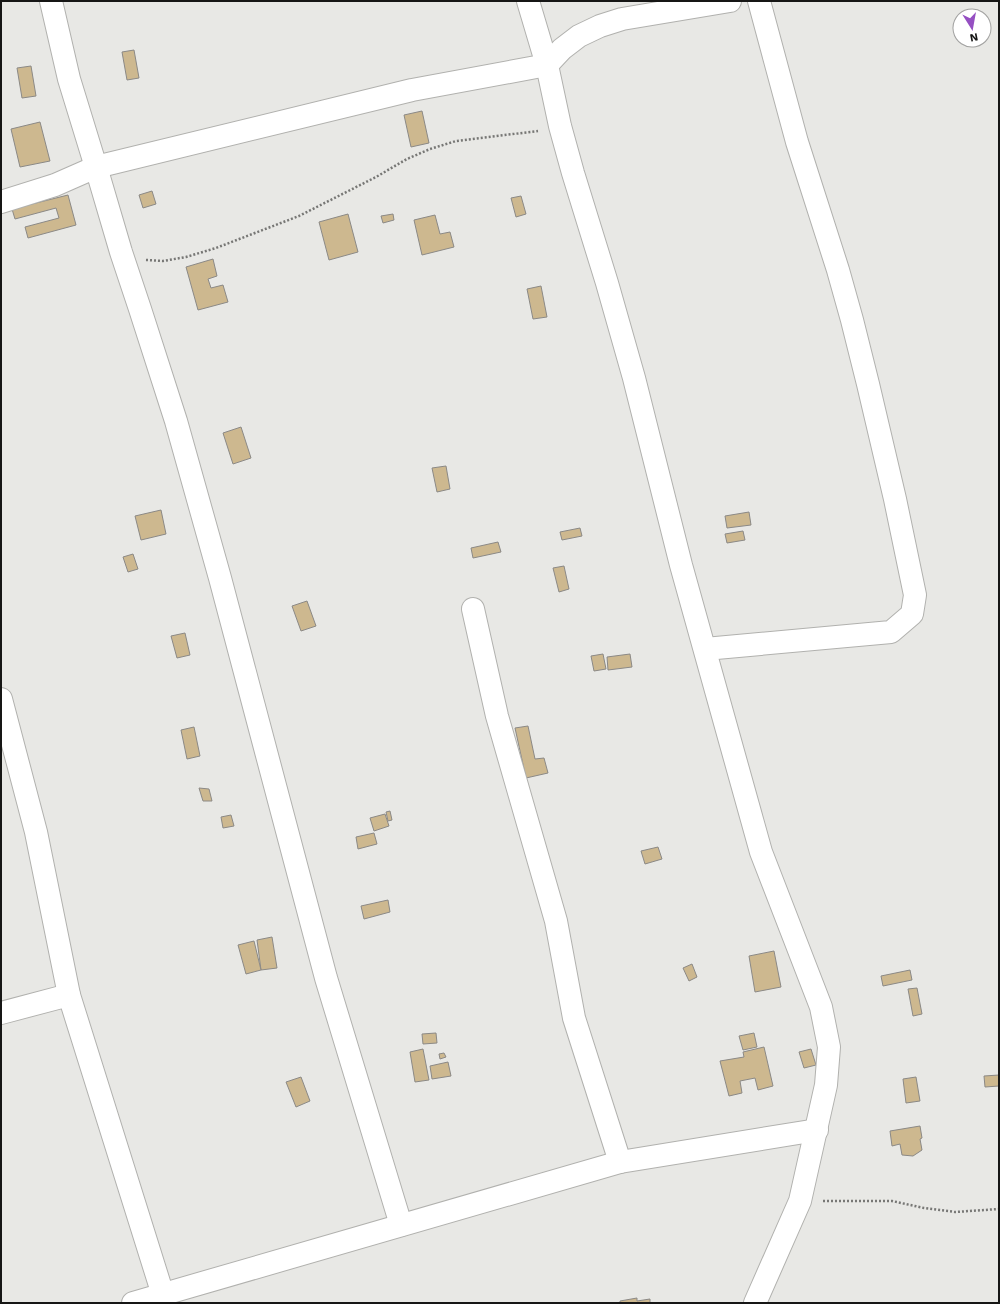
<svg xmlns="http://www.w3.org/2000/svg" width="1000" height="1304" viewBox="0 0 1000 1304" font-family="'Work Sans',sans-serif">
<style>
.building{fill:#cdb88f;stroke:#8b8986}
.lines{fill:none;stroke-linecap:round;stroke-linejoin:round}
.street-casing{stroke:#b1b1ae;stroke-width:24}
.path{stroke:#777775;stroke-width:2.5;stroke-dasharray:2 2;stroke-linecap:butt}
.street{stroke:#fff;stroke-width:22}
</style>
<rect width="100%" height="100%" fill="#e8e8e5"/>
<g class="building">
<path d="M 134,50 L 139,78 L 127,80 L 122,52 Z"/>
<path d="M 31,66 L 36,96 L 22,98 L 17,68 Z"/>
<path d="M 422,111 L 429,143 L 411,147 L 404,115 Z"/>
<path d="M 40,122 L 50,161 L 20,167 L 11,129 Z"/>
<path d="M 152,191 L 156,204 L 143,208 L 139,195 Z"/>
<path d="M 68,195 L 76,225 L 28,238 L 25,227 L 59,218 L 56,208 L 15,219 L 12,209 Z"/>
<path d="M 521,196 L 526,214 L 516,217 L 511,198 Z"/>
<path d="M 348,214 L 358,252 L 329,260 L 319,222 Z"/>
<path d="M 393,214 L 394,220 L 383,223 L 381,216 Z"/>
<path d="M 435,215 L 440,234 L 450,232 L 454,247 L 422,255 L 414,220 Z"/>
<path d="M 213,259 L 217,276 L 208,279 L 211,288 L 223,285 L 228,302 L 198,310 L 186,267 Z"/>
<path d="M 541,286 L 547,317 L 533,319 L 527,289 Z"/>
<path d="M 241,427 L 251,458 L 233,464 L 223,433 Z"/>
<path d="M 446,466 L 450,489 L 437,492 L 432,468 Z"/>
<path d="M 161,510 L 166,534 L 141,540 L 135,516 Z"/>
<path d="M 749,512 L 751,525 L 727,528 L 725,516 Z"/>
<path d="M 580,528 L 582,536 L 562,540 L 560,532 Z"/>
<path d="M 743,531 L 745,540 L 727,543 L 725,534 Z"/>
<path d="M 498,542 L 501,552 L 473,558 L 471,548 Z"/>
<path d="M 133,554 L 138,569 L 128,572 L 123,557 Z"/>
<path d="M 564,566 L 569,589 L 559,592 L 553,568 Z"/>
<path d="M 307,601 L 316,626 L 301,631 L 292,606 Z"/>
<path d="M 185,633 L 190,655 L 177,658 L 171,636 Z"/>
<path d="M 603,654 L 606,669 L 594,671 L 591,656 Z"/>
<path d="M 630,654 L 632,667 L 608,670 L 607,657 Z"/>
<path d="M 528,726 L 535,759 L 544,758 L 548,773 L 526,778 L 515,728 Z"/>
<path d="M 194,727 L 200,756 L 187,759 L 181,730 Z"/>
<path d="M 199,788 L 209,789 L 212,801 L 203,801 Z"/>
<path d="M 390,811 L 392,820 L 388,821 L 386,812 Z"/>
<path d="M 385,814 L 389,826 L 374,831 L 370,818 Z"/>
<path d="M 231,815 L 234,826 L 223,828 L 221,817 Z"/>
<path d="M 374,833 L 377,844 L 358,849 L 356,837 Z"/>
<path d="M 658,847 L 662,859 L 645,864 L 641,851 Z"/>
<path d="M 388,900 L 390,912 L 364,919 L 361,906 Z"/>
<path d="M 272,937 L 277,968 L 261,970 L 257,940 Z"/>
<path d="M 254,941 L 261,970 L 246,974 L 238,945 Z"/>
<path d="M 774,951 L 781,987 L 755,992 L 749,956 Z"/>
<path d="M 692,964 L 697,977 L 689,981 L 683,968 Z"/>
<path d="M 910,970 L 912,980 L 883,986 L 881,976 Z"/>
<path d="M 917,988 L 922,1014 L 913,1016 L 908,989 Z"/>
<path d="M 436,1033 L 437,1043 L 423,1044 L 422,1034 Z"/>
<path d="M 754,1033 L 757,1047 L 743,1050 L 739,1036 Z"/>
<path d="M 764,1047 L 773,1086 L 758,1090 L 755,1078 L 740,1081 L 742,1093 L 729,1096 L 720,1061 L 744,1057 L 743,1052 Z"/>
<path d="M 423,1049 L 429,1080 L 415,1082 L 410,1052 Z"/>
<path d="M 811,1049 L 816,1065 L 804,1068 L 799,1052 Z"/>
<path d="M 444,1053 L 446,1057 L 440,1059 L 439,1054 Z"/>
<path d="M 448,1062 L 451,1076 L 432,1079 L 430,1066 Z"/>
<path d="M 999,1075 L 999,1086 L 985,1087 L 984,1076 Z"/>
<path d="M 301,1077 L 310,1101 L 296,1107 L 286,1082 Z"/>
<path d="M 916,1077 L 920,1101 L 906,1103 L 903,1079 Z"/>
<path d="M 920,1126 L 922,1138 L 920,1139 L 922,1150 L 913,1156 L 902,1155 L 900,1144 L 892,1146 L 890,1131 Z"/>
<path d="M 637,1298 L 637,1301 L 650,1299 L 650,1303 L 620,1303 L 620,1301 Z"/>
</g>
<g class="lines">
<defs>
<g id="street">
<path d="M 51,1 L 69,79 L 96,167 L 121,252 L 140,309 L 176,421 L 220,578 L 326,978 L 401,1225"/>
<path d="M 528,1 L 547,65 L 560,126 L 573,173 L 607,283 L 634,378 L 681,565 L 761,852 L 821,1007 L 829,1047 L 826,1085 L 800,1201 L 755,1303"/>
<path d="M 1,202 L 55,185 L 96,167 L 412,90 L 547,65 L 562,49 L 579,36 L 600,26 L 622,19 L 730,1"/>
<path d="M 473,609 L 497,716 L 556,921 L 574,1018 L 620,1162"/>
<path d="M 705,649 L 891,632 L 912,614 L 915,595 L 895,499 L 868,384 L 852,320 L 838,270 L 797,142 L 759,1"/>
<path d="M 1,699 L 36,832 L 69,995 L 163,1295"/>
<path d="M 1,1013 L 69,995"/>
<path d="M 133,1303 L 620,1162 L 817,1130"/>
</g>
</defs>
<use href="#street" class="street-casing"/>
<g class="path">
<path d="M 146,260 L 163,261 L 186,257 L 216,248 L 299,216 L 376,177 L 407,159 L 430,149 L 456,141 L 538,131"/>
<path d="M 823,1201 L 892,1201 L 924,1208 L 955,1212 L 999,1209"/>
</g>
<use href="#street" class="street"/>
</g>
<rect width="1000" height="1304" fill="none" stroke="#161615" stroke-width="4"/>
<g transform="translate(972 28) rotate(169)"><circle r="19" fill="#ffffff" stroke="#a2a2a1"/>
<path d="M0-3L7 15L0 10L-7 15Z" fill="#954fc2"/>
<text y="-6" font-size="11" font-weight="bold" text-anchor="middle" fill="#161615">N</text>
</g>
</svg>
